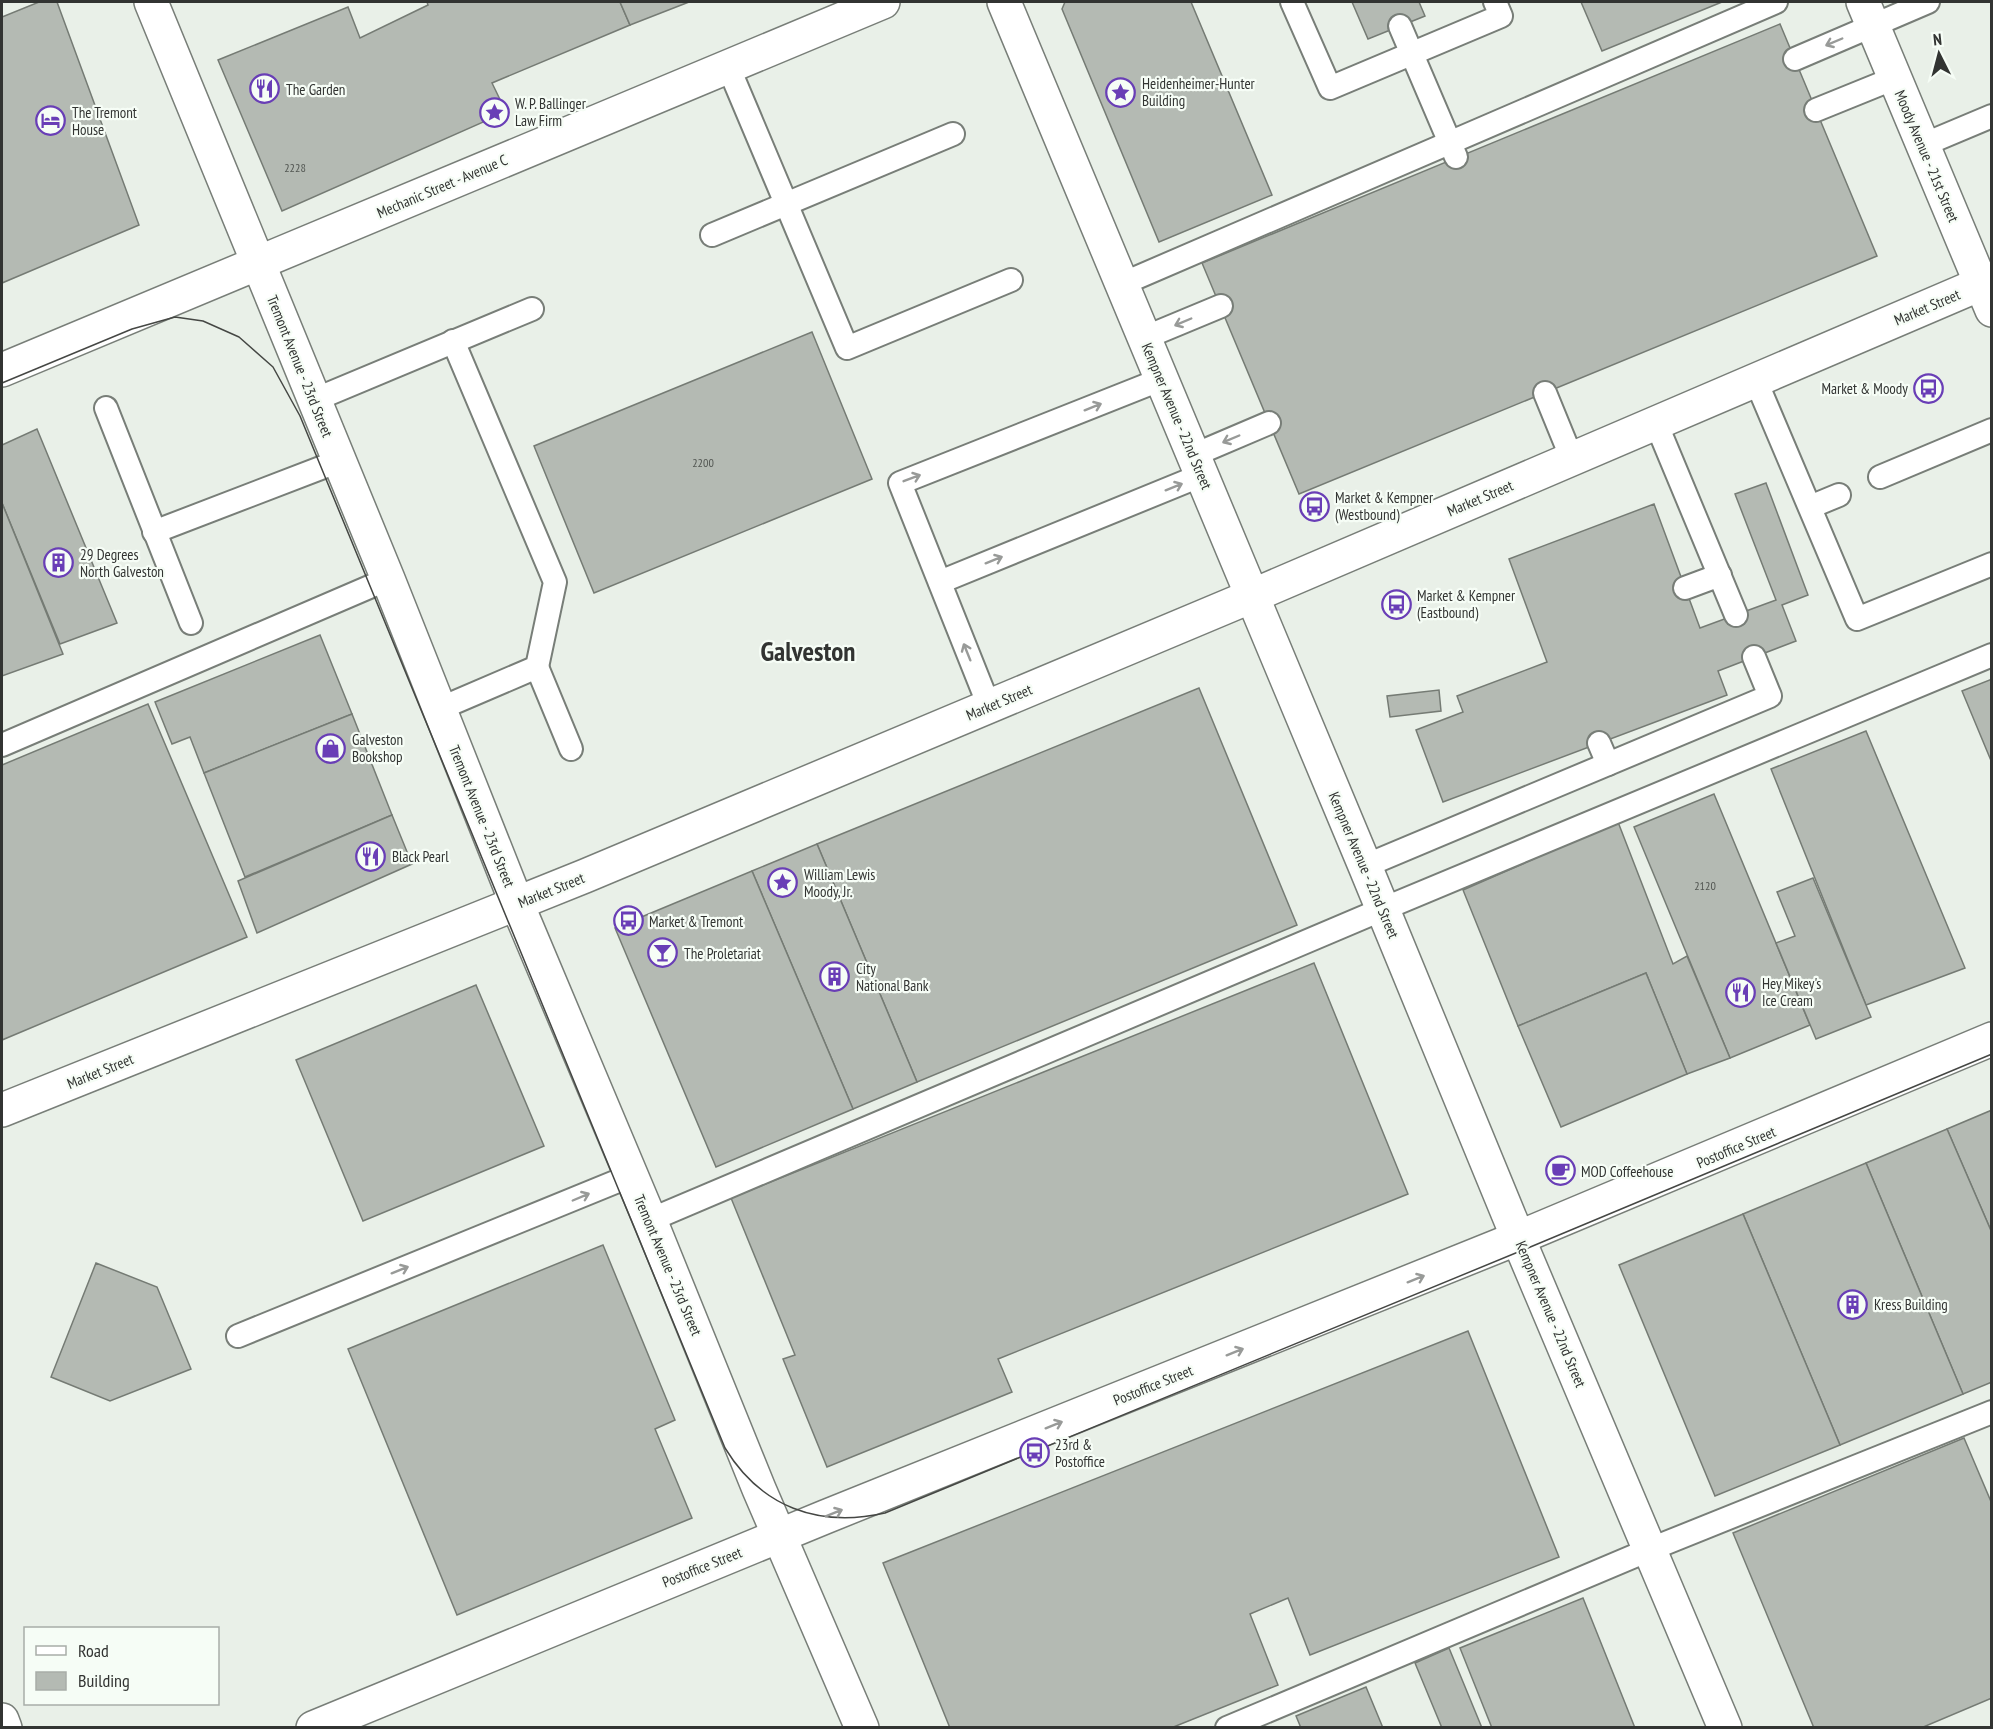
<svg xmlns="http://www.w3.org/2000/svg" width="1993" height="1729" viewBox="0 0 1993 1729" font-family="'PT Sans Narrow',sans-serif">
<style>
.building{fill:#b4bab3;stroke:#757b74;stroke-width:1.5}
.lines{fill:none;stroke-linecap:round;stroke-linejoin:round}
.service-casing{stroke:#787e78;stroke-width:26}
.minor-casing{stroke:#787e78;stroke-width:36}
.tertiary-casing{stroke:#787e78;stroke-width:36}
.secondary-casing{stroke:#787e78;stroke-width:36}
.service{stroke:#fff;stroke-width:22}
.minor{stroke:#fff;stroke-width:33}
.tertiary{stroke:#fff;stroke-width:33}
.secondary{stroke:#fff;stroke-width:33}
.tram{stroke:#454744;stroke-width:1.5}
.oneway{stroke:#989a98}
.labels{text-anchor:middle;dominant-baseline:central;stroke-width:4.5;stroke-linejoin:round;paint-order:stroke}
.number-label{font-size:12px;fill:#525652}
.poi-label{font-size:15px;fill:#323432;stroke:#f6fdf6;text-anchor:start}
.street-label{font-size:15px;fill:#323432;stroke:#f6fdf6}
.town-label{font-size:27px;font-weight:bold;fill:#323432;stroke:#f6fdf6}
</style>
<rect width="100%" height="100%" fill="#e9f0e8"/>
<g class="building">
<path d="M 39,2 L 57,2 L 139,225 L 2,283 L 2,17 Z"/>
<path d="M 427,2 L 620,2 L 630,25 L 492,83 L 506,112 L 282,211 L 218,60 L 348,7 L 360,38 L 428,5 Z"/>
<path d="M 620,2 L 689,2 L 630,25 Z"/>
<path d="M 1065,2 L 1191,2 L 1272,195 L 1159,242 L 1062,9 Z"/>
<path d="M 1352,2 L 1419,2 L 1425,16 L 1368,39 Z"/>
<path d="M 1581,2 L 1722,2 L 1602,51 Z"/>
<path d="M 1780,24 L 1877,256 L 1299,494 L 1202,263 Z"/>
<path d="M 812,332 L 872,479 L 594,593 L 534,446 Z"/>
<path d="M 37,429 L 117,623 L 60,644 L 2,503 L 2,445 Z"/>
<path d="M 1766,483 L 1808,595 L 1782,605 L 1796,641 L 1718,671 L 1727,695 L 1443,802 L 1416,730 L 1463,712 L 1457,696 L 1547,662 L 1509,559 L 1654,504 L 1700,628 L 1776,600 L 1735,494 Z"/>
<path d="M 2,503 L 63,654 L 2,676 Z"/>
<path d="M 320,635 L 352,714 L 204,773 L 190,737 L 172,744 L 155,702 Z"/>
<path d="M 1992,679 L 1992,763 L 1962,691 Z"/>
<path d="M 1199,688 L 1297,925 L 917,1082 L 817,844 Z"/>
<path d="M 1439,690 L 1441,711 L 1390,717 L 1387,696 Z"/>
<path d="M 148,704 L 247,937 L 2,1040 L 2,765 Z"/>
<path d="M 352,714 L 392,815 L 245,877 L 204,773 Z"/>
<path d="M 1866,731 L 1965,968 L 1866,1005 L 1771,769 Z"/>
<path d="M 1714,794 L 1810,1025 L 1730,1058 L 1634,827 Z"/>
<path d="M 392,815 L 412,864 L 257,933 L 238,881 Z"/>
<path d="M 1618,822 L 1673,964 L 1687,956 L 1730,1058 L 1687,1074 L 1646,973 L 1518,1026 L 1463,890 Z"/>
<path d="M 817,844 L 917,1082 L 853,1109 L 752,871 Z"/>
<path d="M 752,871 L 853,1109 L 716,1167 L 615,928 Z"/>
<path d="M 1813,878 L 1871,1017 L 1816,1039 L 1776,943 L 1795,936 L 1777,892 Z"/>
<path d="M 1314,963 L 1408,1194 L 998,1359 L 1012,1392 L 827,1467 L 783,1359 L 795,1355 L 731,1198 Z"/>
<path d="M 1646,973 L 1687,1074 L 1561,1127 L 1518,1026 Z"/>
<path d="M 476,985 L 544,1146 L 363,1221 L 296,1060 Z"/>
<path d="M 1992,1110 L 1992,1233 L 1947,1129 Z"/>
<path d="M 1947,1129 L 1992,1233 L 1992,1382 L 1963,1394 L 1866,1163 Z"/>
<path d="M 1866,1163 L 1963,1394 L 1840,1445 L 1743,1214 Z"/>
<path d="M 1743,1214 L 1840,1445 L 1715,1496 L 1619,1265 Z"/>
<path d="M 603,1245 L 675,1420 L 655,1429 L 692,1518 L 457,1615 L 348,1349 Z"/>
<path d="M 96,1263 L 157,1287 L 191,1369 L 110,1401 L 51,1377 Z"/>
<path d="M 1468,1331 L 1559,1557 L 1310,1655 L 1288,1598 L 1250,1614 L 1278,1685 L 1171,1728 L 950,1728 L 883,1563 Z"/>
<path d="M 1964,1438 L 1992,1504 L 1992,1698 L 1921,1728 L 1814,1728 L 1733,1533 Z"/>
<path d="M 1583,1598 L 1635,1728 L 1492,1728 L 1460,1648 Z"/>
<path d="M 1449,1648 L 1482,1728 L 1442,1728 L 1415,1663 Z"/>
<path d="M 1366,1687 L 1383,1728 L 1301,1728 L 1296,1716 Z"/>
</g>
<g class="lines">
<defs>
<g id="service">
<path d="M 1292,2 L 1330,88 L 1501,16 L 1495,2"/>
<path d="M 1400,26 L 1456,157"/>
<path d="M 1795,59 L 1928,2"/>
<path d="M 728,66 L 847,348 L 1011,280"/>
<path d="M 1816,110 L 1895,78"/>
<path d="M 1923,145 L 1992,116"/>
<path d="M 712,235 L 953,134"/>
<path d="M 1122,284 L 1776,2"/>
<path d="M 1144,338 L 1221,306"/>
<path d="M 1756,381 L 1857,619 L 1992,564"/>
<path d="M 1545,393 L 1572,459"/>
<path d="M 314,400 L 532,309"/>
<path d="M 106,408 L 191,623"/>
<path d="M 1656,423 L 1736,615"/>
<path d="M 1194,455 L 1269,423"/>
<path d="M 1880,477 L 1992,430"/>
<path d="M 1810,507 L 1839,495"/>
<path d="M 154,532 L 339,461"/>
<path d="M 940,582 L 1202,475"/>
<path d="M 1685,588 L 1720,575"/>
<path d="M 537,667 L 571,749"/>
<path d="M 989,706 L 900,483 L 1162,379"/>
<path d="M 439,709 L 537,667 L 555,582 L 453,341"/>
<path d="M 1599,743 L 1608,764"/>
<path d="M 2,745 L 388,579"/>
<path d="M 1365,866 L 1770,696 L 1754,657"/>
<path d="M 650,1220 L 1383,909 L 1992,655"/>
<path d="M 238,1336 L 630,1176"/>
<path d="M 1227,1728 L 1651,1549 L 1992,1412"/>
</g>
<g id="minor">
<path d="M 1004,2 L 1365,866 L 1523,1250 L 1725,1728"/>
<path d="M 2,370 L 883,2"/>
<path d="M 2,1720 L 5,1728"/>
<path d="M 313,1728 L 825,1517 L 1518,1238 L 1992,1039"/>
</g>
<path id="tertiary" d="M 151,2 L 388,579 L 517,904 L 650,1220 L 759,1489 L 862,1728"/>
<g id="secondary">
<path d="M 1863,2 L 1992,310"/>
<path d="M 2,1110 L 585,876 L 1252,596 L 1992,279"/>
</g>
</defs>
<use href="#service" class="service-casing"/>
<use href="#minor" class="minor-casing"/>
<use href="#tertiary" class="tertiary-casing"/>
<use href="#secondary" class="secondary-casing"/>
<use href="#service" class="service"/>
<use href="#minor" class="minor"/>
<use href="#tertiary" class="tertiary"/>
<use href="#secondary" class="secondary"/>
<path class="tram" d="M 2,383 L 132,329 L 175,317 L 203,321 L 239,337 L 273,367 L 300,416 L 725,1448 C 761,1507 818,1528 885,1513 L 1523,1250 L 1992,1054"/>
</g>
<defs><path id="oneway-shaft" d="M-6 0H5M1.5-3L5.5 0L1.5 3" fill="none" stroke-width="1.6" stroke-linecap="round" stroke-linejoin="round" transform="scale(1.5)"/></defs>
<g class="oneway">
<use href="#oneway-shaft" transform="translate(1834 42) rotate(157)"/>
<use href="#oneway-shaft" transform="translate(1183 322) rotate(157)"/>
<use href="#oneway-shaft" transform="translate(1093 407) rotate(-22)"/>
<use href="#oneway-shaft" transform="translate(1231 439) rotate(157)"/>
<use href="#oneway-shaft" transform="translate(912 478) rotate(-21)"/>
<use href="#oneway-shaft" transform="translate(1174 487) rotate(-22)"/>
<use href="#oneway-shaft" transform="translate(994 560) rotate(-22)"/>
<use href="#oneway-shaft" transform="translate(967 652) rotate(-112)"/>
<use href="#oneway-shaft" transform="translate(581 1197) rotate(-23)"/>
<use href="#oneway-shaft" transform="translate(400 1270) rotate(-22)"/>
<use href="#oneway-shaft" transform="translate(1416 1279) rotate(-22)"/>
<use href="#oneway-shaft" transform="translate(1235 1352) rotate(-22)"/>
<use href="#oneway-shaft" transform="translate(1054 1425) rotate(-22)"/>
<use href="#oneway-shaft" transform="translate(834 1513) rotate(-22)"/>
</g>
<defs>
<symbol id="restaurant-ring" viewBox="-11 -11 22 22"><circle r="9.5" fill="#f6fdf6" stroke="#693eb6" stroke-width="1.5"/><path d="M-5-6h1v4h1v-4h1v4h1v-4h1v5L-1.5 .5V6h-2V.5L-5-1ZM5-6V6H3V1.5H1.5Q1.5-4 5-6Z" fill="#693eb6"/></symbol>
<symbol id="sight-ring" viewBox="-11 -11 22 22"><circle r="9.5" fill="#f6fdf6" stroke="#693eb6" stroke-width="1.5"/><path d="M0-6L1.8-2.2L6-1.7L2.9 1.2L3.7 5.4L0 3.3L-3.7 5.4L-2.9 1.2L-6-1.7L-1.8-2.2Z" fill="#693eb6"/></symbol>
<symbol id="hotel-ring" viewBox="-11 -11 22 22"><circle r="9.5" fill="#f6fdf6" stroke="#693eb6" stroke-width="1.5"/><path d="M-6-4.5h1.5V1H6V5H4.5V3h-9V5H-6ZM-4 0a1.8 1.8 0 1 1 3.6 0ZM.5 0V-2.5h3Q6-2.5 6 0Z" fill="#693eb6"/></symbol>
<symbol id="bus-ring" viewBox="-11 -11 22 22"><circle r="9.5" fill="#f6fdf6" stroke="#693eb6" stroke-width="1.5"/><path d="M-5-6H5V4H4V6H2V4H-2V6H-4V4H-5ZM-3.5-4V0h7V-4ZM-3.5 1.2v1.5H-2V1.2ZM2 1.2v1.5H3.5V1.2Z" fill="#693eb6"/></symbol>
<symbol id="building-ring" viewBox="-11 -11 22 22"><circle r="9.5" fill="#f6fdf6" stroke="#693eb6" stroke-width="1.5"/><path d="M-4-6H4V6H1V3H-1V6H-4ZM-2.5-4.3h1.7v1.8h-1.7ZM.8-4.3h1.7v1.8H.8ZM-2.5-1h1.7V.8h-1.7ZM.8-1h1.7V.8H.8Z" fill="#693eb6"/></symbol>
<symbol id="shop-ring" viewBox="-11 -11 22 22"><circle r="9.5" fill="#f6fdf6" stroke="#693eb6" stroke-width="1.5"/><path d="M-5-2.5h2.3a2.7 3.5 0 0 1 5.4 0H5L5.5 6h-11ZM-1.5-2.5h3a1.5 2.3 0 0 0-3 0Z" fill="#693eb6"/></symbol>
<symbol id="bar-ring" viewBox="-11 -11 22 22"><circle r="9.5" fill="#f6fdf6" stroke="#693eb6" stroke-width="1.5"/><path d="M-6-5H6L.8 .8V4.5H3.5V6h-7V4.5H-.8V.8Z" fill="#693eb6"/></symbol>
<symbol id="cafe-ring" viewBox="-11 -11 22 22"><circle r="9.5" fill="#f6fdf6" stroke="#693eb6" stroke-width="1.5"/><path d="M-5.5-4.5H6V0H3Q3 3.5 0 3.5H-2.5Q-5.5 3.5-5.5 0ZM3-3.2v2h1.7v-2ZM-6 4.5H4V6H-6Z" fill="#693eb6"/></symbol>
</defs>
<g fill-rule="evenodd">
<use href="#restaurant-ring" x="248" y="72" width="33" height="33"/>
<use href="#sight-ring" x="1104" y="76" width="33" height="33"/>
<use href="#sight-ring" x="478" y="96" width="33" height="33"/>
<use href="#hotel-ring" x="34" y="104" width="33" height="33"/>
<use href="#bus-ring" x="1912" y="372" width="33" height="33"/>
<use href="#bus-ring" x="1298" y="490" width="33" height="33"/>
<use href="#building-ring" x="42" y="546" width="33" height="33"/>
<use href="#bus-ring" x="1380" y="588" width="33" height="33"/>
<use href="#shop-ring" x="314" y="732" width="33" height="33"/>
<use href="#restaurant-ring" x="354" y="840" width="33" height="33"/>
<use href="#sight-ring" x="766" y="866" width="33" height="33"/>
<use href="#bus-ring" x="612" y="904" width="33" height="33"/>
<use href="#bar-ring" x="646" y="936" width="33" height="33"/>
<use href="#building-ring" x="818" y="960" width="33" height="33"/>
<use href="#restaurant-ring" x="1724" y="976" width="33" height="33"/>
<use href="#cafe-ring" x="1544" y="1154" width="33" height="33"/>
<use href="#building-ring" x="1836" y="1288" width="33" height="33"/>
<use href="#bus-ring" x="1018" y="1436" width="33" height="33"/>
</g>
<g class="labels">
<g class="number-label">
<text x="295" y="167">2228</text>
<text x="703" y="462">2200</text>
<text x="1705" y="885">2120</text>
</g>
<g class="poi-label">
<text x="1142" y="83">Heidenheimer-Hunter<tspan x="1142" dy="17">Building</tspan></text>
<text x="286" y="89">The Garden</text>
<text x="515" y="103">W. P. Ballinger<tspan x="515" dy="17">Law Firm</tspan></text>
<text x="72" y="112">The Tremont<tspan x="72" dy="17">House</tspan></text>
<text x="1908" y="388" text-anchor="end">Market &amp; Moody</text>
<text x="1335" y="497">Market &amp; Kempner<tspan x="1335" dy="17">(Westbound)</tspan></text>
<text x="80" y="554">29 Degrees<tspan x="80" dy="17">North Galveston</tspan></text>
<text x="1417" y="595">Market &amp; Kempner<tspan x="1417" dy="17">(Eastbound)</tspan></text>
<text x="352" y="739">Galveston<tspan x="352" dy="17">Bookshop</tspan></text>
<text x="392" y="856">Black Pearl</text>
<text x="804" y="874">William Lewis<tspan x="804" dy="17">Moody, Jr.</tspan></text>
<text x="649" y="921">Market &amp; Tremont</text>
<text x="684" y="953">The Proletariat</text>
<text x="856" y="968">City<tspan x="856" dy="17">National Bank</tspan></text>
<text x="1762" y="983">Hey Mikey's<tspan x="1762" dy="17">Ice Cream</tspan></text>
<text x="1581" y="1171">MOD Coffeehouse</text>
<text x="1874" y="1304">Kress Building</text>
<text x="1055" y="1444">23rd &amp;<tspan x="1055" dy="17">Postoffice</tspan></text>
</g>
<g class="street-label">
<text transform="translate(1927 156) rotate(67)">Moody Avenue - 21st Street</text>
<text transform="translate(442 186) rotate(-23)">Mechanic Street - Avenue C</text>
<text transform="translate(1927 307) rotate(-23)">Market Street</text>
<text transform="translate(300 366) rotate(68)">Tremont Avenue - 23rd Street</text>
<text transform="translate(1177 416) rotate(67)">Kempner Avenue - 22nd Street</text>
<text transform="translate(1480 498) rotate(-23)">Market Street</text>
<text transform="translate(999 702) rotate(-23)">Market Street</text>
<text transform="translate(482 816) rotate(68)">Tremont Avenue - 23rd Street</text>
<text transform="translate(1364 865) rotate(67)">Kempner Avenue - 22nd Street</text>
<text transform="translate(551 890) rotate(-22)">Market Street</text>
<text transform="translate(100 1071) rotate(-22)">Market Street</text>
<text transform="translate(1736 1147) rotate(-23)">Postoffice Street</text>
<text transform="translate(668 1265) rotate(67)">Tremont Avenue - 23rd Street</text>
<text transform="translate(1551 1314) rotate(67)">Kempner Avenue - 22nd Street</text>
<text transform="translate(1153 1385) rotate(-22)">Postoffice Street</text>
<text transform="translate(702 1567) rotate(-22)">Postoffice Street</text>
</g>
<g class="town-label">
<text x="808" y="651">Galveston</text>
</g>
</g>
<rect width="1993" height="1729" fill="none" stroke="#323432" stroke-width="6"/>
<rect x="24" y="1627" width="195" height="78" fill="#f6fdf6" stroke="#a8ada8" stroke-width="1.5"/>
<rect x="36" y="1646" width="30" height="9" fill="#ffffff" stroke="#a8ada8" stroke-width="1.5"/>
<text x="78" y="1657" font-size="18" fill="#323432">Road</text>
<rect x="36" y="1672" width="30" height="18" fill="#b4bab3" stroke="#a8ada8" stroke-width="1.5"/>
<text x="78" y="1687" font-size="18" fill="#323432">Building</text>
<g transform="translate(1939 54) rotate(354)" stroke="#f6fdf6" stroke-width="4.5" paint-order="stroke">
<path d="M0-4.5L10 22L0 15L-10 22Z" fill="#323432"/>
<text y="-9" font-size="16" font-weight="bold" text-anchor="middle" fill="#323432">N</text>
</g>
</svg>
